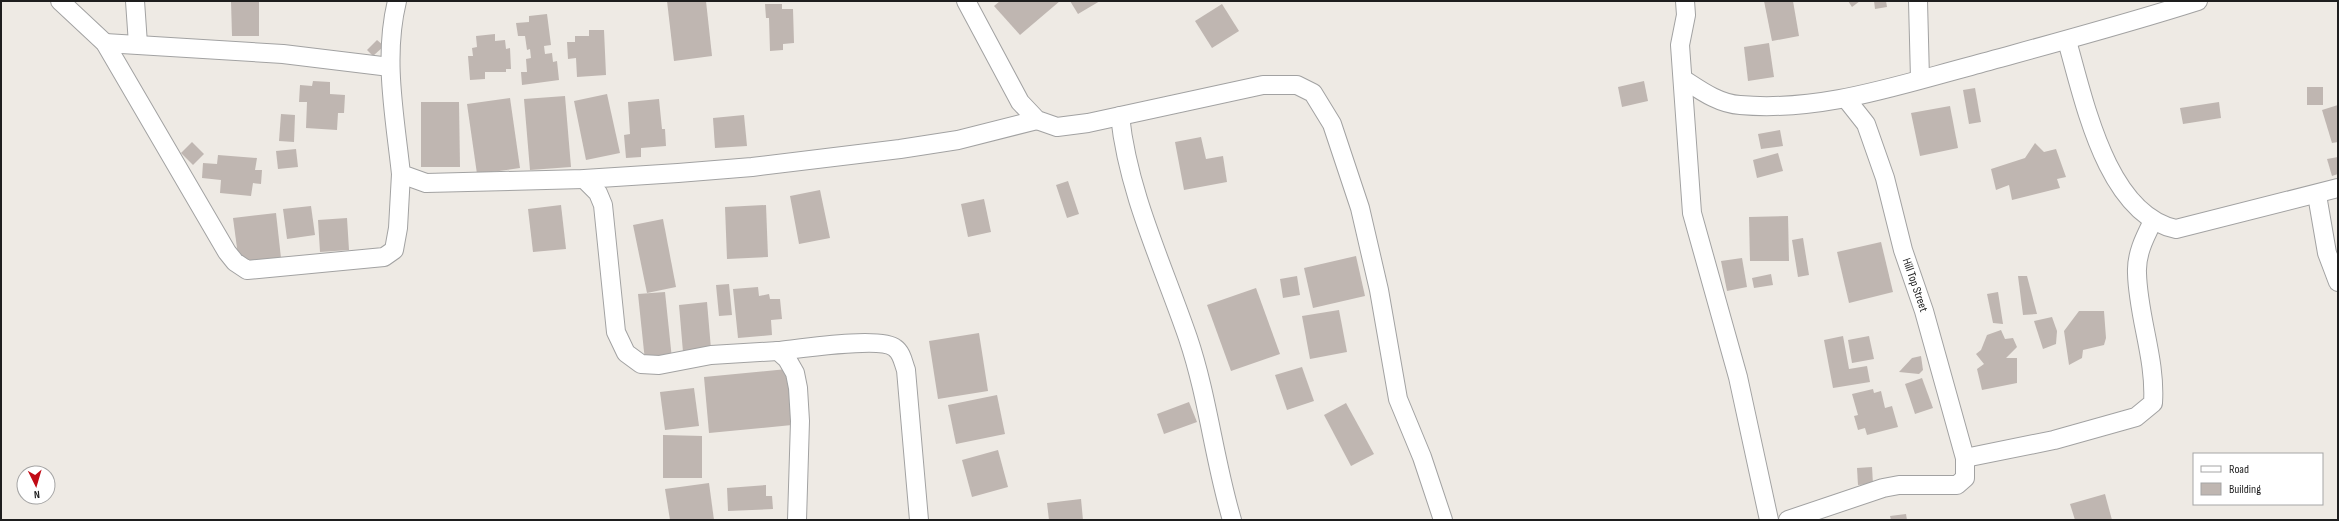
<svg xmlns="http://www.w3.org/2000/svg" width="2339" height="521" viewBox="0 0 2339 521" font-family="'Sofia Sans Condensed',sans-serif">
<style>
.building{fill:#bfb6b1}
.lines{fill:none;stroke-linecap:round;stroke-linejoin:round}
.street-casing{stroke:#a2a2a2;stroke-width:20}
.street{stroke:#fff;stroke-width:18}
.labels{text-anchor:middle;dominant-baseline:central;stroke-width:3;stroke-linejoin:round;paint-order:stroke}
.street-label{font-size:12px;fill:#1e1e1e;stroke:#fff}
</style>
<rect width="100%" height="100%" fill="#eeeae4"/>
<g class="building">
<path d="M 231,1 L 259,1 L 259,36 L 232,36 Z"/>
<path d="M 667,1 L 706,1 L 712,56 L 674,61 Z"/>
<path d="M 1000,1 L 1060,1 L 1020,35 L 994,6 Z"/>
<path d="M 1070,1 L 1100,1 L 1078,14 Z"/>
<path d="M 1764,1 L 1793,1 L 1799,36 L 1772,41 Z"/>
<path d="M 1848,1 L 1860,1 L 1852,7 Z"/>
<path d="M 1874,1 L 1886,1 L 1887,7 L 1875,9 Z"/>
<path d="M 765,4 L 782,4 L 782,9 L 793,9 L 794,43 L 783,44 L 783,50 L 770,51 L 769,18 L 766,18 Z"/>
<path d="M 1222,4 L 1239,31 L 1212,48 L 1195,21 Z"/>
<path d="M 547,14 L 551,45 L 544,46 L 545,54 L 552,53 L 553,62 L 557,61 L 559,80 L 522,85 L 521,72 L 527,72 L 526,59 L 531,58 L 530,49 L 527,50 L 525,36 L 518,36 L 516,23 L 529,22 L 529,16 Z"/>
<path d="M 589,30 L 604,30 L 606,75 L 577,77 L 576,58 L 568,59 L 567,42 L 575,42 L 575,36 L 589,36 Z"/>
<path d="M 495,34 L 495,41 L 505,40 L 506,49 L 510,48 L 511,69 L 506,69 L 506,72 L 485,72 L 485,79 L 470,80 L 468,56 L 473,56 L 472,48 L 477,47 L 476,36 Z"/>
<path d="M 377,40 L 384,46 L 373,56 L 367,50 Z"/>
<path d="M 1769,43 L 1774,77 L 1748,81 L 1744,47 Z"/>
<path d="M 313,81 L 330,82 L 330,94 L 345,95 L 344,113 L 338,113 L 337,130 L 306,128 L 307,102 L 299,102 L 300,85 L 312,86 Z"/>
<path d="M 1644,81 L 1648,101 L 1622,107 L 1618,87 Z"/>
<rect x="2307" y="87" width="16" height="18"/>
<path d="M 1975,88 L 1981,122 L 1969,124 L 1963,90 Z"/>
<path d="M 607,94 L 620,153 L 586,160 L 574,101 Z"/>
<path d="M 565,96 L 571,167 L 530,170 L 524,99 Z"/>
<path d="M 510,98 L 520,168 L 477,174 L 467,104 Z"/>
<path d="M 659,99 L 662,129 L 665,129 L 666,146 L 641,148 L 641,157 L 626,158 L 624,135 L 630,134 L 628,102 Z"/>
<path d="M 421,102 L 459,102 L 460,167 L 421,167 Z"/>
<path d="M 2219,102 L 2221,118 L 2183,124 L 2180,108 Z"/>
<path d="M 2338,105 L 2338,142 L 2332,143 L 2322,110 Z"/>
<path d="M 1950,106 L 1958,148 L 1920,156 L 1911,113 Z"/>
<path d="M 281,114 L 295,115 L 294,142 L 279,141 Z"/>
<path d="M 744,115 L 747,146 L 715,148 L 713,118 Z"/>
<path d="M 1780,130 L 1783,146 L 1761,149 L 1758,134 Z"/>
<path d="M 1201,137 L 1206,159 L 1223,156 L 1227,182 L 1184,190 L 1175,142 Z"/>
<path d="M 192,142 L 204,154 L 193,165 L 181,153 Z"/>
<path d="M 2035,143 L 2044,152 L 2056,149 L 2066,177 L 2057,179 L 2060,188 L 2012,200 L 2009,185 L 1996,190 L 1991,169 L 2025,158 Z"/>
<path d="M 296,149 L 298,167 L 278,169 L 276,151 Z"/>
<path d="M 1778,153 L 1783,171 L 1757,178 L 1753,160 Z"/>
<path d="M 218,155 L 257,158 L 255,170 L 262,170 L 261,184 L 253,183 L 251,196 L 220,193 L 221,180 L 202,178 L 203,163 L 217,164 Z"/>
<path d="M 2338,157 L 2338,174 L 2332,176 L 2327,159 Z"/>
<path d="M 1068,181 L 1079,214 L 1067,218 L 1056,185 Z"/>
<path d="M 820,190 L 830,238 L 799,244 L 790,196 Z"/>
<path d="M 984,199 L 991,232 L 968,237 L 961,204 Z"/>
<path d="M 561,205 L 566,249 L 533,252 L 528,209 Z"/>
<path d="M 766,205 L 768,257 L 727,259 L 725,207 Z"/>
<path d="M 311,206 L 315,235 L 287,239 L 283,209 Z"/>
<path d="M 276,213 L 281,258 L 239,263 L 233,218 Z"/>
<path d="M 1788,216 L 1789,261 L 1750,261 L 1749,217 Z"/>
<path d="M 347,218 L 349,250 L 320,252 L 318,220 Z"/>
<path d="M 663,219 L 676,287 L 647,293 L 633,225 Z"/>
<path d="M 1803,238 L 1809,275 L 1798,277 L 1792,240 Z"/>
<path d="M 1881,242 L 1893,292 L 1849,303 L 1837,252 Z"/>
<path d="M 1356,256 L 1365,296 L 1313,308 L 1304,268 Z"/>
<path d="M 1742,258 L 1747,287 L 1727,291 L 1721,261 Z"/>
<path d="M 1771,274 L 1773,285 L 1754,288 L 1752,278 Z"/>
<path d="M 1297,276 L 1300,295 L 1283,298 L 1280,279 Z"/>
<path d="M 2018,276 L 2027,276 L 2037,314 L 2023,315 Z"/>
<path d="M 729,284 L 732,315 L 719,316 L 716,285 Z"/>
<path d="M 758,287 L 759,296 L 769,294 L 770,299 L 780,299 L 782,319 L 771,320 L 772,335 L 738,338 L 733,289 Z"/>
<path d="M 1256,288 L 1280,354 L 1231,371 L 1207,305 Z"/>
<path d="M 665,292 L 672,359 L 645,361 L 638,294 Z"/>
<path d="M 1998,292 L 2003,324 L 1993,323 L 1987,294 Z"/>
<path d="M 707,302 L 711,349 L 683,352 L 679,305 Z"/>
<path d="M 1339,310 L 1347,352 L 1310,359 L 1302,316 Z"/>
<path d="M 2079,311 L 2104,311 L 2106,338 L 2104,345 L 2083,350 L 2082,358 L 2069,365 L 2064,331 Z"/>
<path d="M 2052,317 L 2057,331 L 2056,344 L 2043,349 L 2034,321 Z"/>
<path d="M 2001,330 L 2005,339 L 2013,338 L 2017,347 L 2006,358 L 2017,358 L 2017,383 L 1982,390 L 1977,369 L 1984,364 L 1976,354 L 1981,350 L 1987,335 Z"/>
<path d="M 979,333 L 988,391 L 938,399 L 929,341 Z"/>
<path d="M 1843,336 L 1849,369 L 1867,366 L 1870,382 L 1833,388 L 1824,340 Z"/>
<path d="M 1869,336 L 1874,359 L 1852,363 L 1848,340 Z"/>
<path d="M 1921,356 L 1923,370 L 1919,374 L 1899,372 L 1912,358 Z"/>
<path d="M 1302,367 L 1314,401 L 1287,410 L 1275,375 Z"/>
<path d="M 787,369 L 792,425 L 709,433 L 704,377 Z"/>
<path d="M 1922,378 L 1933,408 L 1915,414 L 1905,384 Z"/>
<path d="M 694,388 L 699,426 L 665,430 L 660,392 Z"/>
<path d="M 1873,389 L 1874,393 L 1881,391 L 1885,408 L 1892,406 L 1898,427 L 1867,435 L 1865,428 L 1858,430 L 1854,416 L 1858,415 L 1852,394 Z"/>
<path d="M 997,395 L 1005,434 L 956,444 L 948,405 Z"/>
<path d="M 1189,402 L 1197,422 L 1164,434 L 1157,414 Z"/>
<path d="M 1346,403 L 1374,454 L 1351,466 L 1324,415 Z"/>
<path d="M 663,435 L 702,436 L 702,478 L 663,478 Z"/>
<path d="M 998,450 L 1008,487 L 972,497 L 962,460 Z"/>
<path d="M 1872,467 L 1873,484 L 1858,485 L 1857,468 Z"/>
<path d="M 709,483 L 714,520 L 670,520 L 665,489 Z"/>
<path d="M 766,485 L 766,496 L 772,496 L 773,509 L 728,511 L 727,488 Z"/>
<path d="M 2105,494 L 2112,520 L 2075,520 L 2070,504 Z"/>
<path d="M 1081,499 L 1083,520 L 1049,520 L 1047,503 Z"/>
<path d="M 1906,514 L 1907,520 L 1891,520 L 1890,516 Z"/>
</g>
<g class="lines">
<defs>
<g id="street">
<path d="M 60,1 L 105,43 L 227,252 L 235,262 L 247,270 L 384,257 L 394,250 L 398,228 L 401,174"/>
<path d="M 135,1 L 138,44"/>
<path d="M 397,1 C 383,58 395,117 401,174 L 426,183 L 584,179 L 678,173 L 752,167 L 900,149 L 958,140 L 1037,120"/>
<path d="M 966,1 L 1020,102 L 1037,120 L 1057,127 L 1088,123 L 1263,85 L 1297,85 L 1313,93 L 1332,124 L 1360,208 L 1379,290 L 1398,399 L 1422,457 L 1443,520"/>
<path d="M 1685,1 L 1686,15 L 1680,45 L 1692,213 L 1738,377 L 1769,520"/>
<path d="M 1918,1 L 1920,79"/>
<path d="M 2067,41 C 2084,99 2106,214 2176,229 L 2338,188"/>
<path d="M 105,43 L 283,54 L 390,67"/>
<path d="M 1683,79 C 1700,90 1719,104 1740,105 C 1820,112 1895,86 1971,66 C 2047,45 2123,25 2198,1"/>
<path d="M 1120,116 C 1128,193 1163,265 1188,338 C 1208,397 1214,460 1232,520"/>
<path d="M 584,179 L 598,193 L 603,205 L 616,332 L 626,353 L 641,364 L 659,365 L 711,355 L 778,351 L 787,359 L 795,373 L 798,388 L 800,421 L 797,520"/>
<path d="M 2317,195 L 2327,253 L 2338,282"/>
<path d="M 778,351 C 798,349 881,336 895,348 C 902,353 903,362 906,370 L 919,520"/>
<path d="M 1965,458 L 2054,440 L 2136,417 L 2153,403 C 2156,359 2138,317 2137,273 C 2136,254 2145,237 2153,221"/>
<path d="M 1788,520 L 1883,488 L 1899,485 L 1957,485 L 1965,478 L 1965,458 L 1924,311 L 1903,250 L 1885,178 L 1866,124 L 1847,100"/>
</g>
</defs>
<use href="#street" class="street-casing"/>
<use href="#street" class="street"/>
</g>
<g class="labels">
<g class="street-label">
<text transform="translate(1915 285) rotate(71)">Hill Top Street</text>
</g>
</g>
<rect width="2339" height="521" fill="none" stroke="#1e1e1e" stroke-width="4"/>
<rect x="2193" y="453" width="130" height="52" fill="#ffffff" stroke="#a5a5a5"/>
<rect x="2201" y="466" width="20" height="6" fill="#ffffff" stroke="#a5a5a5"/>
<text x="2229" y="473" font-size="12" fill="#1e1e1e">Road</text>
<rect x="2201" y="483" width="20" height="12" fill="#bfb6b1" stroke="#a5a5a5"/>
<text x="2229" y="493" font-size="12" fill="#1e1e1e">Building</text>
<g transform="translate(36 485) rotate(175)"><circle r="19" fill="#ffffff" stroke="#a5a5a5"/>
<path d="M0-3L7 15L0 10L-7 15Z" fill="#c10a15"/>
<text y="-6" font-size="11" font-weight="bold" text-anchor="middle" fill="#1e1e1e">N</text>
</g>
</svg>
